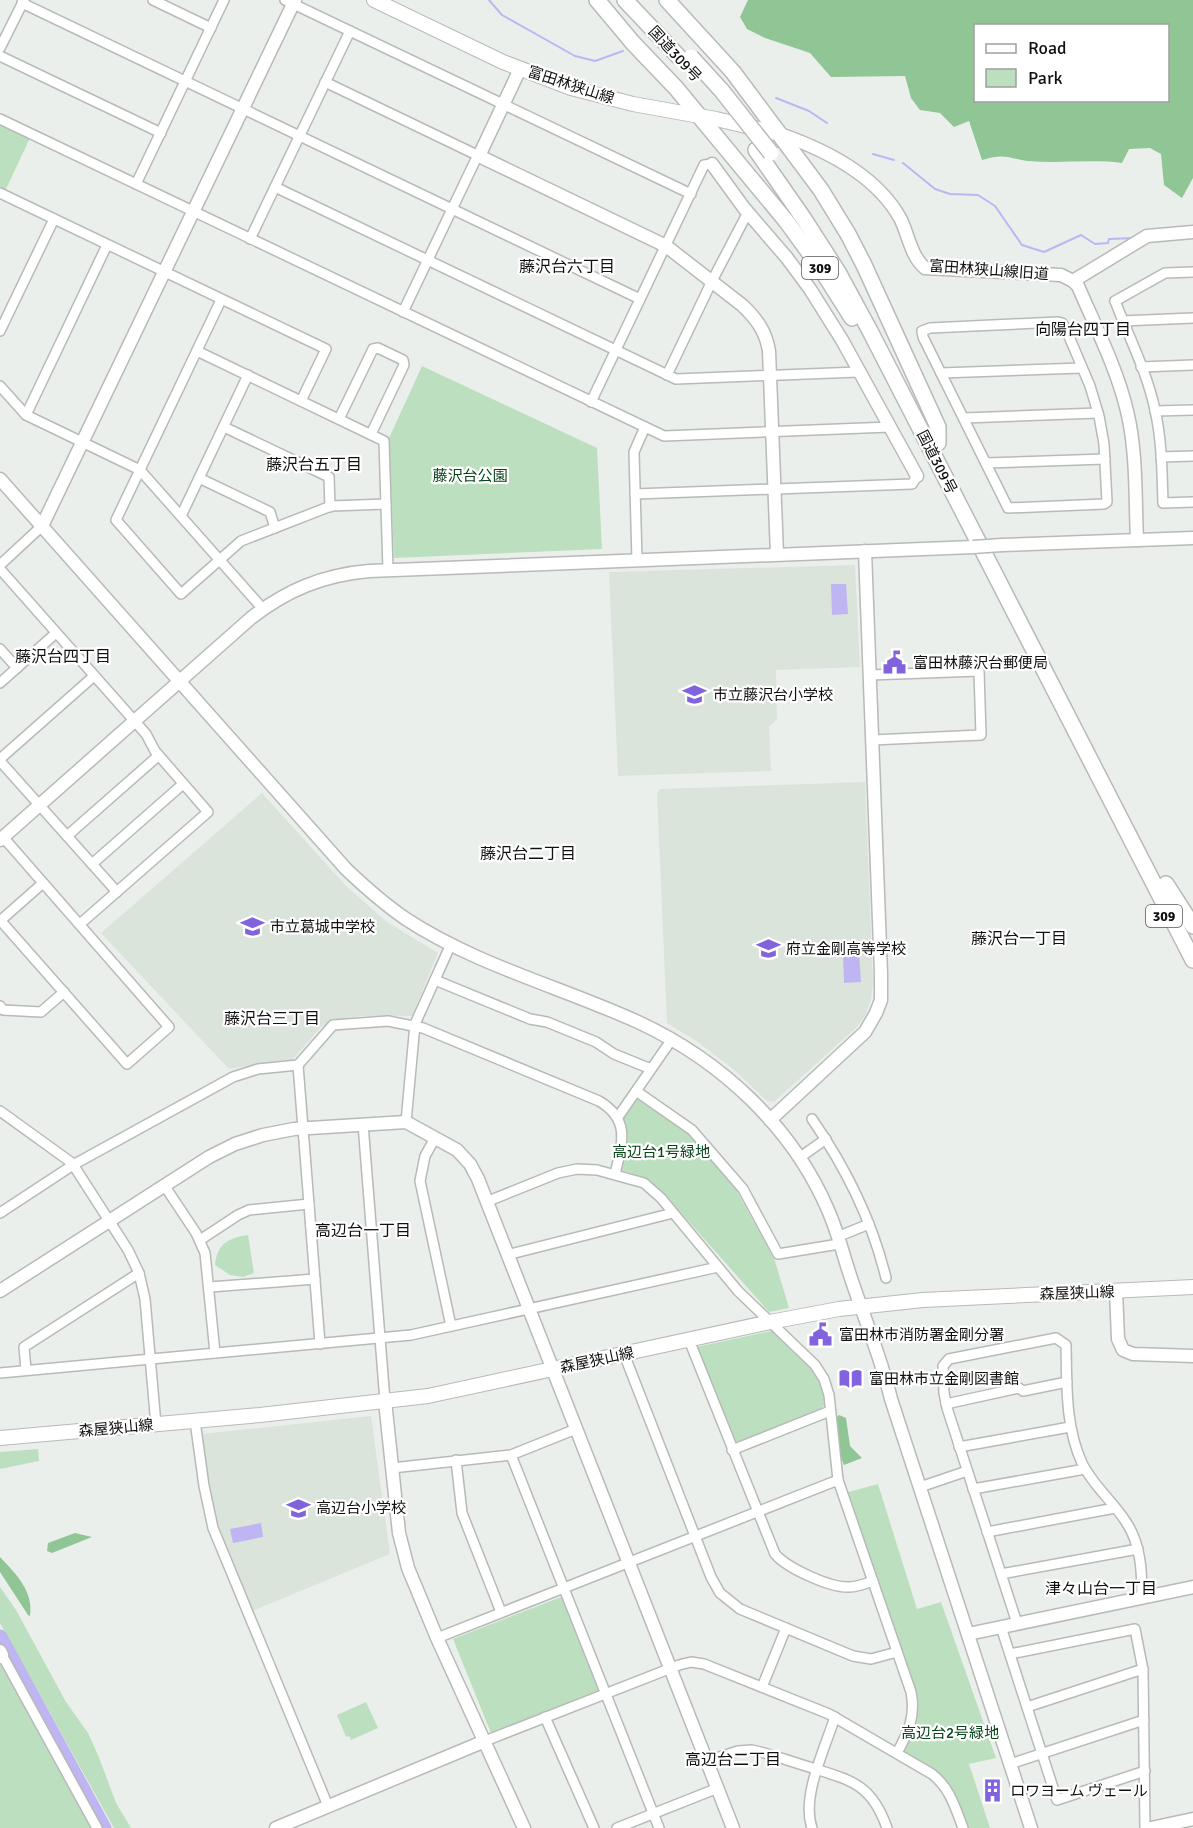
<svg xmlns="http://www.w3.org/2000/svg" width="1193" height="1828" viewBox="0 0 1193 1828" font-family="Signika,'Noto Sans JP',sans-serif">
<style>
.built{fill:#dae4db}
.green{fill:#bce0bf}
.forest{fill:#90c596;fill-rule:evenodd}
.water{fill:#beb5f2}
.lines{fill:none;stroke-linecap:round;stroke-linejoin:round}
.stream{stroke:#beb5f2;stroke-width:2}
.river{stroke:#beb5f2;stroke-width:15}
.minor-casing{stroke:#b7bab7;stroke-width:12}
.tertiary-casing{stroke:#b7bab7;stroke-width:15}
.secondary-casing{stroke:#b7bab7;stroke-width:16}
.trunk-casing{stroke:#b7bab7;stroke-width:18}
.minor{stroke:#fff;stroke-width:9}
.tertiary{stroke:#fff;stroke-width:12}
.secondary{stroke:#fff;stroke-width:14}
.trunk{stroke:#fff;stroke-width:15}
.tertiary-bridge-casing{stroke:#b7bab7;stroke-width:15;stroke-linecap:butt}
.trunk-bridge-casing{stroke:#b7bab7;stroke-width:18;stroke-linecap:butt}
.tertiary-bridge{stroke:#fff;stroke-width:12}
.trunk-bridge{stroke:#fff;stroke-width:15}
.labels{text-anchor:middle;dominant-baseline:central;stroke-width:4.5;stroke-linejoin:round;paint-order:stroke}
.shield{fill:#fff;stroke:#575857;stroke-width:1.5}
.shield-label{font-size:14px;font-weight:bold;fill:#0f100f}
.street-label{font-size:15px;fill:#0f100f;stroke:#fff}
.park-label{font-size:15px;fill:#064318;stroke:#fff}
.poi-label{font-size:15px;fill:#0f100f;stroke:#fff;text-anchor:start}
.neighbourhood-label{font-size:16px;fill:#0f100f;stroke:#fff}
</style>
<rect width="100%" height="100%" fill="#ebefec"/>
<g class="built">
<path d="M 855,565 L 860,667 L 776,670 L 777,719 L 769,727 L 771,771 L 618,776 L 609,572 Z"/>
<path d="M 865,782 L 873,983 L 871,999 L 866,1014 L 858,1026 L 774,1102 L 767,1101 L 733,1069 L 698,1042 L 667,1023 L 657,794 L 660,789 Z"/>
<path d="M 262,793 L 346,886 L 387,922 L 438,953 L 412,1016 L 361,1016 L 337,1020 L 321,1027 L 292,1060 L 266,1062 L 229,1069 L 101,933 Z"/>
<path d="M 371,1416 L 390,1554 L 252,1611 L 214,1514 L 201,1434 Z"/>
</g>
<g class="green">
<path d="M 0,124 L 30,138 L 5,191 L 0,189 Z"/>
<path d="M 422,366 L 597,448 L 602,549 L 394,558 L 389,438 Z"/>
<path d="M 637,1097 L 690,1133 L 733,1184 L 775,1261 L 789,1308 L 769,1312 L 667,1197 C 653,1184 640,1175 621,1170 L 628,1137 L 623,1118 Z"/>
<path d="M 248,1235 L 254,1273 L 243,1277 L 230,1275 L 215,1265 C 217,1244 228,1238 248,1235 Z"/>
<path d="M 771,1331 L 814,1372 L 819,1380 L 826,1403 L 821,1409 L 738,1442 L 731,1440 L 696,1347 Z"/>
<path d="M 38,1449 L 39,1461 L 0,1469 L 0,1452 Z"/>
<path d="M 878,1484 L 917,1609 L 941,1602 L 996,1758 L 969,1764 L 990,1828 L 965,1828 L 953,1791 L 941,1778 L 902,1753 L 916,1720 L 917,1702 L 845,1493 Z"/>
<path d="M 0,1587 L 16,1610 L 66,1702 L 88,1733 L 98,1755 L 116,1803 L 131,1828 L 114,1828 L 0,1623 Z"/>
<path d="M 561,1597 L 599,1690 L 491,1733 L 453,1639 Z"/>
<path d="M 0,1662 L 83,1811 L 92,1828 L 0,1828 Z"/>
<path d="M 366,1702 L 378,1728 L 351,1740 L 349,1736 L 346,1737 L 337,1715 Z"/>
</g>
<g class="forest">
<path d="M 748,0 L 1193,0 L 1193,178 L 1182,198 L 1164,185 L 1161,154 L 1150,148 L 1129,149 L 1122,163 C 1091,159 1059,164 1028,161 C 1007,158 1005,153 982,160 L 969,121 L 954,127 L 940,113 L 920,110 L 911,98 L 905,76 L 831,77 L 810,53 L 765,38 L 747,29 L 740,17 ZM 976,26 L 1168,26 L 1168,100 L 976,100 Z"/>
<path d="M 839,1415 L 846,1418 L 850,1446 L 862,1458 L 844,1465 C 837,1450 836,1435 835,1419 Z"/>
<path d="M 75,1533 L 92,1537 L 52,1553 L 47,1551 L 48,1543 Z"/>
<path d="M 0,1557 C 15,1573 34,1591 30,1616 L 28,1615 L 0,1572 Z"/>
</g>
<g class="water">
<path d="M 831,584 L 846,584 L 848,614 L 832,615 Z"/>
<path d="M 843,953 L 859,953 L 861,982 L 844,983 Z"/>
<path d="M 261,1523 L 263,1537 L 233,1543 L 230,1529 Z"/>
</g>
<g class="lines">
<g class="stream">
<path d="M 489,0 L 502,15 L 575,56 L 595,61 L 623,51"/>
<path d="M 776,98 L 809,111 L 827,123"/>
<path d="M 873,154 L 894,160"/>
<path d="M 903,163 L 935,189 L 950,194 L 978,195 L 995,206 L 1022,245 L 1044,252 L 1081,235 L 1095,244 L 1108,243 L 1109,239 L 1134,238"/>
</g>
<path class="river" d="M 0,1637 L 104,1828"/>
<defs>
<g id="minor">
<path d="M 153,0 L 211,28"/>
<path d="M 285,0 L 691,194"/>
<path d="M 22,3 L 640,299"/>
<path d="M 0,48 L 24,0"/>
<path d="M 0,56 L 161,133"/>
<path d="M 325,82 L 479,156 L 475,161 L 403,312"/>
<path d="M 0,119 L 664,436 L 890,427"/>
<path d="M 136,184 L 224,0"/>
<path d="M 275,187 L 676,379 L 858,372"/>
<path d="M 0,193 L 326,349 L 301,401"/>
<path d="M 250,239 L 350,31"/>
<path d="M 1193,272 L 1165,273 L 1115,301 C 1129,337 1147,372 1155,410 C 1162,441 1162,472 1163,503 L 1193,502"/>
<path d="M 221,300 L 116,520 L 181,594 L 241,541 L 331,506 L 386,504"/>
<path d="M 1122,321 L 1193,318"/>
<path d="M 1058,322 L 1062,323 L 1065,327 L 1090,386 L 1099,416 L 1104,444 L 1107,502 L 1104,504 L 1008,508 L 923,337 L 922,331 L 930,328 Z"/>
<path d="M 0,331 L 54,219"/>
<path d="M 197,351 L 384,441 L 388,570"/>
<path d="M 1141,367 L 1193,365"/>
<path d="M 941,373 L 1082,368"/>
<path d="M 667,375 L 712,281 L 748,212"/>
<path d="M 0,386 L 26,415 L 140,470 L 263,609"/>
<path d="M 591,402 L 704,165 L 712,164"/>
<path d="M 1155,411 L 1193,410"/>
<path d="M 26,415 L 107,245"/>
<path d="M 964,418 L 1098,413"/>
<path d="M 339,419 L 373,349 L 378,348 L 403,360 L 404,365 L 371,434"/>
<path d="M 224,427 L 329,477 L 330,507"/>
<path d="M 1161,457 L 1193,456"/>
<path d="M 986,463 L 1105,459"/>
<path d="M 199,478 L 270,512 L 275,528"/>
<path d="M 635,494 L 912,484 L 917,476"/>
<path d="M 181,516 L 248,375"/>
<path d="M 637,560 L 634,452 L 645,427"/>
<path d="M 0,565 L 42,526"/>
<path d="M 0,569 L 146,734 L 155,751 L 208,812 L 80,924"/>
<path d="M 0,649 L 17,668"/>
<path d="M 870,675 L 979,671 L 981,735 L 872,740"/>
<path d="M 0,683 L 56,633"/>
<path d="M 0,759 L 94,676"/>
<path d="M 0,761 L 117,892"/>
<path d="M 67,836 L 158,756"/>
<path d="M 92,864 L 183,784"/>
<path d="M 0,920 L 127,1064 L 169,1027 L 3,837"/>
<path d="M 0,921 L 43,883"/>
<path d="M 435,980 L 530,1019 L 547,1022 L 596,1042 L 614,1054 L 651,1069"/>
<path d="M 0,1006 L 3,1010 L 41,1012 L 64,992"/>
<path d="M 636,1091 L 692,1130 L 743,1189 L 778,1254 L 839,1244"/>
<path d="M 0,1111 L 72,1163 L 128,1250 L 139,1273 L 145,1299 L 156,1425"/>
<path d="M 618,1117 L 672,1039"/>
<path d="M 812,1119 C 846,1168 872,1220 886,1278"/>
<path d="M 406,1122 L 415,1024 L 451,944"/>
<path d="M 363,1124 L 385,1401"/>
<path d="M 435,1138 L 425,1156 L 420,1181 L 451,1326"/>
<path d="M 799,1158 L 826,1139"/>
<path d="M 164,1185 L 196,1233 L 205,1253 L 215,1353"/>
<path d="M 486,1202 L 558,1173 L 577,1169 L 597,1170 L 644,1183 L 661,1198 L 738,1291 L 815,1365 L 824,1379 L 829,1395 L 838,1480 L 911,1692 C 916,1716 908,1733 897,1753"/>
<path d="M 0,1213 L 73,1165 L 233,1077 L 258,1069 L 298,1065"/>
<path d="M 837,1237 L 869,1224"/>
<path d="M 200,1240 L 238,1215 L 249,1210 L 309,1204"/>
<path d="M 507,1255 L 673,1213"/>
<path d="M 210,1287 L 315,1279"/>
<path d="M 689,1340 L 775,1554 C 787,1568 830,1588 849,1587 C 857,1587 865,1584 873,1581"/>
<path d="M 320,1344 L 298,1065 L 333,1025 L 388,1021 L 423,1028 L 599,1101 C 631,1120 622,1143 615,1174"/>
<path d="M 624,1354 L 711,1577 L 720,1593 L 740,1609 L 853,1656 L 871,1659 L 897,1652"/>
<path d="M 26,1370 L 24,1347 L 139,1273"/>
<path d="M 0,1373 L 411,1335 L 718,1267"/>
<path d="M 946,1404 L 1019,1388 L 1023,1391 L 1067,1382"/>
<path d="M 195,1421 L 204,1486 L 213,1528 L 328,1806"/>
<path d="M 959,1447 L 1070,1427"/>
<path d="M 732,1450 L 830,1411"/>
<path d="M 511,1455 L 659,1828"/>
<path d="M 456,1460 L 462,1513 L 501,1612"/>
<path d="M 392,1468 L 511,1455 L 576,1429"/>
<path d="M 920,1487 L 967,1471"/>
<path d="M 973,1489 L 1085,1469"/>
<path d="M 987,1532 L 1115,1508"/>
<path d="M 1001,1574 L 1138,1549"/>
<path d="M 1017,1623 L 947,1408 L 944,1393 L 943,1366 L 949,1359 L 1056,1338 L 1066,1345 C 1067,1384 1065,1426 1082,1463 C 1093,1486 1113,1501 1126,1522 C 1141,1544 1142,1572 1142,1598"/>
<path d="M 1001,1627 L 1057,1800 L 1145,1771"/>
<path d="M 437,1638 L 838,1480"/>
<path d="M 1010,1654 L 1135,1629 L 1143,1670 L 1145,1828"/>
<path d="M 2,1655 L 97,1828"/>
<path d="M 762,1687 L 786,1628"/>
<path d="M 1027,1707 L 1143,1669"/>
<path d="M 545,1717 L 594,1828"/>
<path d="M 485,1741 L 679,1665 L 691,1662 L 704,1664 L 829,1714 L 932,1774 C 950,1788 955,1807 963,1828"/>
<path d="M 707,1761 L 738,1751 L 752,1750 C 771,1754 789,1761 806,1766 C 849,1780 871,1782 887,1828"/>
<path d="M 1010,1764 L 1144,1720"/>
<path d="M 617,1828 L 718,1788"/>
<path d="M 812,1828 C 801,1797 825,1748 835,1717"/>
</g>
<g id="tertiary">
<path d="M 520,69 L 479,156 L 666,246 L 742,305 C 757,319 766,332 769,351 L 777,554"/>
<path d="M 780,134 C 826,150 876,175 900,218 C 908,233 911,257 925,268 L 1061,275 L 1073,281 L 1078,286 C 1095,326 1117,368 1127,411 C 1137,452 1135,497 1137,540"/>
<path d="M 712,164 L 744,208 L 787,258 L 810,289 L 842,340 L 917,476"/>
<path d="M 1073,281 L 1147,236 L 1193,232"/>
<path d="M 0,479 L 346,869 C 365,887 384,904 406,919 C 476,965 561,987 638,1022 C 720,1060 792,1126 828,1210 C 839,1235 845,1262 854,1287 C 867,1325 882,1361 891,1399 L 1031,1828"/>
<path d="M 42,526 L 295,0"/>
<path d="M 1002,545 L 1193,538"/>
<path d="M 0,840 L 251,618 C 287,590 323,575 369,571 L 973,547"/>
<path d="M 770,1120 L 865,1032 L 876,1013 L 881,1000 L 881,973 L 865,551"/>
<path d="M 0,1291 L 209,1157 L 235,1144 L 263,1135 L 294,1129 L 406,1122 L 457,1150 L 470,1164 L 478,1179 L 733,1828"/>
<path d="M 1116,1291 L 1118,1339 L 1123,1350 L 1133,1354 L 1193,1356"/>
<path d="M 385,1401 L 399,1533 L 408,1568 L 437,1638 L 524,1828"/>
<path d="M 968,1634 L 1193,1587"/>
<path d="M 0,1651 L 2,1655 L 0,1657"/>
<path d="M 276,1828 L 485,1741"/>
<path d="M 1151,1828 L 1193,1819"/>
</g>
<g id="secondary">
<path d="M 374,0 L 503,62 L 571,88 L 633,104 L 716,119 L 780,134"/>
<path d="M 0,1438 L 260,1415 L 428,1396 L 770,1322 L 839,1309 L 923,1300 L 1193,1287"/>
</g>
<g id="trunk">
<path d="M 597,0 L 633,43 L 676,88 L 787,222 L 821,269 L 852,318"/>
<path d="M 625,0 L 678,56"/>
<path d="M 667,0 L 733,72 L 821,190 L 848,234 L 864,265 L 938,427 L 938,443"/>
<path d="M 756,150 L 804,219 L 838,272 L 870,331 L 1193,960"/>
<path d="M 1166,884 L 1193,926"/>
</g>
</defs>
<use href="#minor" class="minor-casing"/>
<use href="#tertiary" class="tertiary-casing"/>
<use href="#secondary" class="secondary-casing"/>
<use href="#trunk" class="trunk-casing"/>
<use href="#minor" class="minor"/>
<use href="#tertiary" class="tertiary"/>
<use href="#secondary" class="secondary"/>
<use href="#trunk" class="trunk"/>
<defs>
<path id="tertiary-bridge" d="M 973,547 L 1002,545"/>
<path id="trunk-bridge" d="M 691,57 L 722,91 L 771,153"/>
</defs>
<use href="#tertiary-bridge" class="tertiary-bridge-casing"/>
<use href="#trunk-bridge" class="trunk-bridge-casing"/>
<use href="#tertiary-bridge" class="tertiary-bridge"/>
<use href="#trunk-bridge" class="trunk-bridge"/>
</g>
<defs>
<symbol id="civic-bare" viewBox="-9 -9 18 18"><path d="M-.6-6.5H3V-4.5H.6V-3L4-1V1h2V6H-6V1h2V-1L-.6-3ZM-1.2 2.5V6h2.4V2.5Z" fill="#8163de" stroke="#fff" stroke-width="2.5" paint-order="stroke"/></symbol>
<symbol id="school-bare" viewBox="-9 -9 18 18"><path d="M0-5L7-2L0 1L-7-2ZM-4 1L0 2.5L4 1V4Q0 6-4 4Z" fill="#8163de" stroke="#fff" stroke-width="2.5" paint-order="stroke"/></symbol>
<symbol id="library-bare" viewBox="-9 -9 18 18"><path d="M-6-4Q-3-5.5-.7-3.5V5Q-3 3-6 4ZM6-4Q3-5.5 .7-3.5V5Q3 3 6 4Z" fill="#8163de" stroke="#fff" stroke-width="2.5" paint-order="stroke"/></symbol>
<symbol id="building-bare" viewBox="-9 -9 18 18"><path d="M-4-6H4V6H1V3H-1V6H-4ZM-2.5-4.3h1.7v1.8h-1.7ZM.8-4.3h1.7v1.8H.8ZM-2.5-1h1.7V.8h-1.7ZM.8-1h1.7V.8H.8Z" fill="#8163de" stroke="#fff" stroke-width="2.5" paint-order="stroke"/></symbol>
</defs>
<g fill-rule="evenodd">
<use href="#civic-bare" x="878" y="646" width="33" height="33"/>
<use href="#school-bare" x="678" y="678" width="33" height="33"/>
<use href="#school-bare" x="236" y="910" width="33" height="33"/>
<use href="#school-bare" x="752" y="932" width="33" height="33"/>
<use href="#civic-bare" x="804" y="1318" width="33" height="33"/>
<use href="#library-bare" x="834" y="1362" width="33" height="33"/>
<use href="#school-bare" x="282" y="1492" width="33" height="33"/>
<use href="#building-bare" x="976" y="1774" width="33" height="33"/>
</g>
<g class="labels">
<g class="shield">
<rect x="802" y="257" width="36" height="22" rx="4.5"/>
<rect x="1146" y="905" width="36" height="22" rx="4.5"/>
</g>
<g class="shield-label">
<text x="820" y="268">309</text>
<text x="1164" y="916">309</text>
</g>
<g class="street-label">
<text transform="translate(675 54) rotate(47)">国道309号</text>
<text transform="translate(571 85) rotate(18)">富田林狭山線</text>
<text transform="translate(989 270) rotate(4)">富田林狭山線旧道</text>
<text transform="translate(937 462) rotate(63)">国道309号</text>
<text transform="translate(1077 1293) rotate(-2)">森屋狭山線</text>
<text transform="translate(597 1360) rotate(-12)">森屋狭山線</text>
<text transform="translate(116 1428) rotate(-5)">森屋狭山線</text>
</g>
<g class="park-label">
<text x="470" y="476">藤沢台公園</text>
<text x="661" y="1152">高辺台1号緑地</text>
<text x="950" y="1733">高辺台2号緑地</text>
</g>
<g class="poi-label">
<text x="913" y="663">富田林藤沢台郵便局</text>
<text x="713" y="695">市立藤沢台小学校</text>
<text x="270" y="927">市立葛城中学校</text>
<text x="786" y="949">府立金剛高等学校</text>
<text x="839" y="1335">富田林市消防署金剛分署</text>
<text x="869" y="1379">富田林市立金剛図書館</text>
<text x="316" y="1508">高辺台小学校</text>
<text x="1010" y="1791">ロワヨーム ヴェール</text>
</g>
<g class="neighbourhood-label">
<text x="567" y="267">藤沢台六丁目</text>
<text x="1083" y="330">向陽台四丁目</text>
<text x="314" y="465">藤沢台五丁目</text>
<text x="63" y="657">藤沢台四丁目</text>
<text x="528" y="854">藤沢台二丁目</text>
<text x="1019" y="939">藤沢台一丁目</text>
<text x="272" y="1019">藤沢台三丁目</text>
<text x="363" y="1231">高辺台一丁目</text>
<text x="1101" y="1589">津々山台一丁目</text>
<text x="733" y="1760">高辺台二丁目</text>
</g>
</g>
<rect x="974" y="24" width="195" height="78" fill="#ffffff" stroke="#9f9f9f" stroke-width="1.5"/>
<rect x="986" y="44" width="30" height="9" fill="#ffffff" stroke="#9f9f9f" stroke-width="1.5"/>
<text x="1028" y="54" font-size="18" fill="#0f100f">Road</text>
<rect x="986" y="69" width="30" height="18" fill="#bce0bf" stroke="#9f9f9f" stroke-width="1.5"/>
<text x="1028" y="84" font-size="18" fill="#0f100f">Park</text>
</svg>
